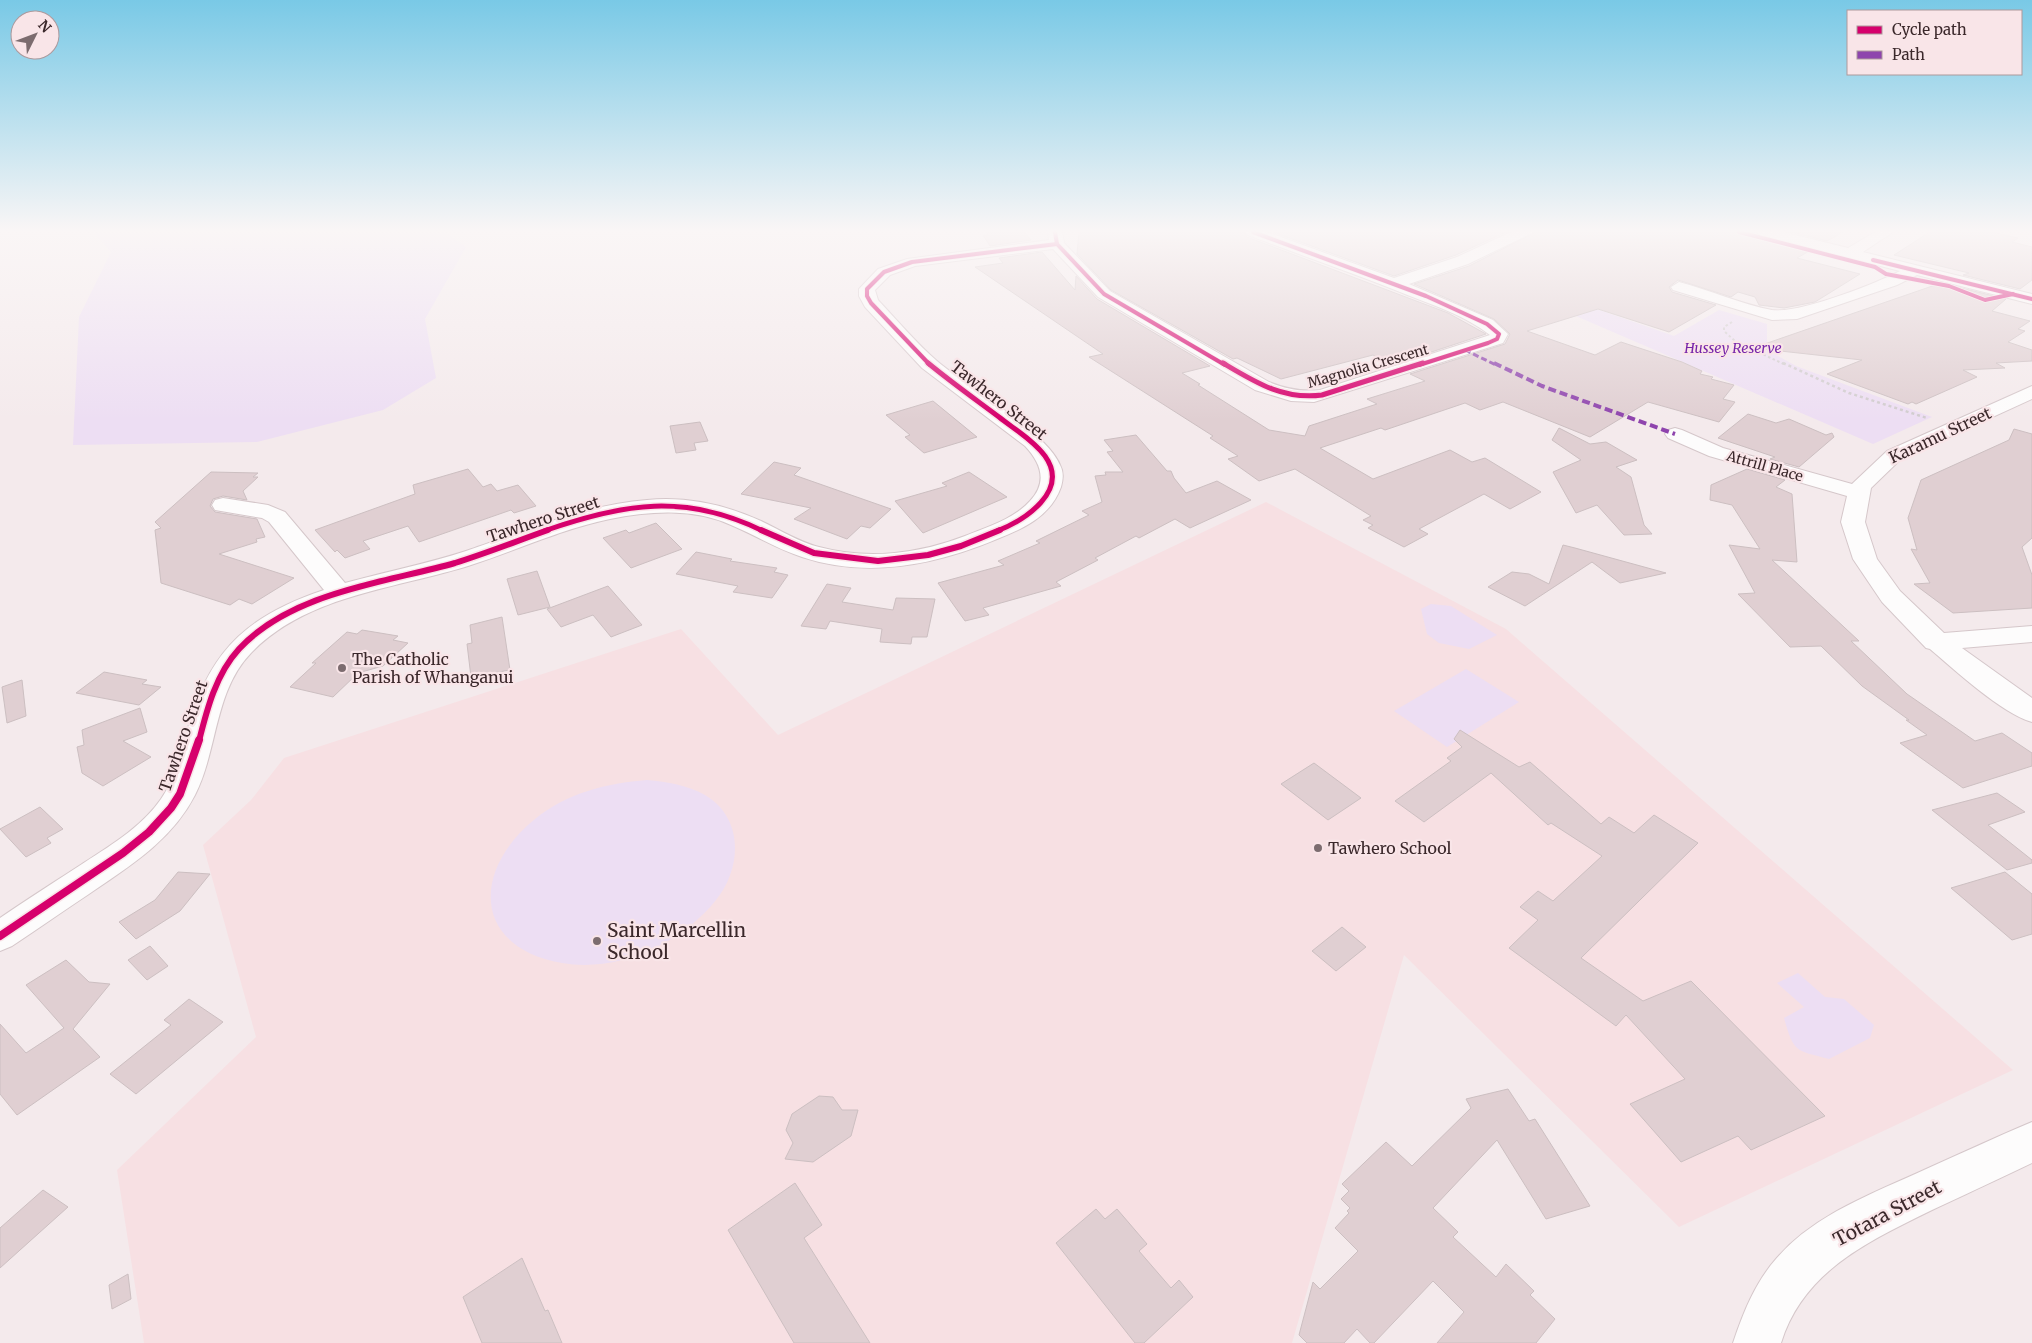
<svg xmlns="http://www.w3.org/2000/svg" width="2032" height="1343" viewBox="0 0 2032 1343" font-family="Merriweather,serif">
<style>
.built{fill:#f7e0e3}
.green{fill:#eddef3}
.building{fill:#e0cfd2;stroke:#ccbfc1}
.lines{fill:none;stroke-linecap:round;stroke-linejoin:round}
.minor-casing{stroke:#d5c7ca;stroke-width:2}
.major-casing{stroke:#d5c7ca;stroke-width:2}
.path-far1{stroke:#d1ccce;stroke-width:2;stroke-dasharray:2.5 2.5;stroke-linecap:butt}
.path{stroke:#d1ccce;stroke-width:2.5;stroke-dasharray:3 3;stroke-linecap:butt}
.minor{fill:#fdfcfc;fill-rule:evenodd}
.major{fill:#fdfcfc;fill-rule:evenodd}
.quiet-far1{stroke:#8e44ad;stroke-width:3;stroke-dasharray:6 3;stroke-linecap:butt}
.quiet{stroke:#8e44ad;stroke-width:4;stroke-dasharray:8 4;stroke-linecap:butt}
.cycleway-far3-casing{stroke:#f9e5e8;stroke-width:5.5}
.cycleway-far2-casing{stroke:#f9e5e8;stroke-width:8}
.cycleway-far1-casing{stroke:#f9e5e8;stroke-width:9}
.cycleway-casing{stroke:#f9e5e8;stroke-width:11}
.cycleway-far3{stroke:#d6006c;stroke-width:4}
.cycleway-far2{stroke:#d6006c;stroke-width:5}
.cycleway-far1{stroke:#d6006c;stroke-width:6}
.cycleway{stroke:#d6006c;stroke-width:8}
.poi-dot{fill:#7c6c6f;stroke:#f9e5e8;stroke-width:2}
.labels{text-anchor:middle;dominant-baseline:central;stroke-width:4.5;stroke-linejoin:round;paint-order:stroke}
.far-park-label{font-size:14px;font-style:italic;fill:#7724a9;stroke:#f9e5e8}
.far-street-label{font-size:14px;fill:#3b282b;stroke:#f9e5e8}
.street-label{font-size:16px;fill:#3b282b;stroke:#f9e5e8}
.poi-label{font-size:16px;fill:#3b282b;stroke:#f9e5e8;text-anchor:start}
.near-poi-label{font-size:19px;fill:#3b282b;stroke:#f9e5e8;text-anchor:start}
.near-street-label{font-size:19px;fill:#3b282b;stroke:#f9e5e8}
</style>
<rect width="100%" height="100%" fill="#f4eaec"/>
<path class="built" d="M 1266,502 L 1506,629 L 2013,1070 L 1679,1227 L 1404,955 L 1292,1343 L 144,1343 L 117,1170 L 256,1037 L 203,845 L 251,800 L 284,758 L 681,629 L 778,735 Z"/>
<g class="green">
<path d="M 93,232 L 445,232 L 466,247 L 425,319 L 436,378 L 383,410 L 257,442 L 73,445 L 79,317 L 111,252 Z"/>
<path d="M 1473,266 L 1674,336 L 1719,310 L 1767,324 L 1767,350 L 1796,366 L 1932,417 L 1873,444 L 1548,304 Z"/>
<path d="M 1431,604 L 1451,606 L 1497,635 L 1469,649 L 1439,643 L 1427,634 L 1421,609 Z"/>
<path d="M 1466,669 L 1519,702 L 1447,747 L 1394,711 Z"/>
<path d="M 647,780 C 668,782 687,785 705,795 C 744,818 742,868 716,900 C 682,943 618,973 562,963 C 472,947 472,870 535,819 C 567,793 607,783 647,780 Z"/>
<path d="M 1798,973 L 1825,997 L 1844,999 L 1874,1025 L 1870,1038 L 1829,1059 C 1795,1050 1794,1053 1784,1018 L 1804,1007 L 1777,983 Z"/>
</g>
<g class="building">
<path d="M 986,232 L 1024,232 L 1031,240 L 990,246 L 983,235 L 988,235 Z"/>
<path d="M 1079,232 L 1244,232 L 1247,237 L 1448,313 L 1486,334 L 1392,365 L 1373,355 L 1281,379 L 1237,358 L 1233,359 L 1111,290 L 1077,254 Z"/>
<path d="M 1273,232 L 1506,232 L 1456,255 L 1394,276 Z"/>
<path d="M 1536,232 L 1755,232 L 1759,237 L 1811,250 L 1797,258 L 1860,274 L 1815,302 L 1784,308 L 1759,305 L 1755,297 L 1738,292 L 1731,297 L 1678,280 L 1669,287 L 1672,292 L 1716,305 L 1669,332 L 1598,309 L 1527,331 L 1595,355 L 1621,342 L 1682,362 L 1702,371 L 1700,374 L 1713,377 L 1711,379 L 1734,385 L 1723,399 L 1735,402 L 1719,422 L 1648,402 L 1590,437 L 1503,402 L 1480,410 L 1465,403 L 1385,430 L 1381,428 L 1320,448 L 1373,479 L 1450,450 L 1472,462 L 1485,458 L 1541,492 L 1510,509 L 1484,494 L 1419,529 L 1428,534 L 1404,547 L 1368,528 L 1373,525 L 1363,520 L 1371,516 L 1295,469 L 1259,481 L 1228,459 L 1238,456 L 1210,438 L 1213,436 L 1089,357 L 1103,354 L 975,267 L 1003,263 L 999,258 L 1042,252 L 1075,290 L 1076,276 L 1097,299 L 1210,366 L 1182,373 L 1200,384 L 1198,385 L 1269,430 L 1305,436 L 1309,426 L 1377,404 L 1367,399 L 1425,381 L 1410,374 L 1505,344 L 1510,334 L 1494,319 L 1414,284 L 1469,266 Z"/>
<path d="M 1792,232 L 1843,232 L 1827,241 Z"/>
<path d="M 1930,232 L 1992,232 L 2018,238 L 2012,242 L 2032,247 L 2032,280 L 2020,289 L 1963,275 L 1969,273 L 1894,255 Z"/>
<path d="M 1941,283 L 2006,299 L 1992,311 L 2030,321 L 2018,329 L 2025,331 L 2008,342 L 2032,350 L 2032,361 L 1996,363 L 2005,368 L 1963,370 L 1977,377 L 1916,404 L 1912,402 L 1908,404 L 1827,374 L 1862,360 L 1753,348 Z"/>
<path d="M 933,401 L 977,437 L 924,453 L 905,437 L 910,435 L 886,415 Z"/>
<path d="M 1748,414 L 1776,423 L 1789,419 L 1826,435 L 1832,433 L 1834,437 L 1799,467 L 1770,459 L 1775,457 L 1718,438 Z"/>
<path d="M 700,422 L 708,441 L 694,443 L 696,450 L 676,453 L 670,426 Z"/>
<path d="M 1559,428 L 1590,444 L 1606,442 L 1637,460 L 1616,467 L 1631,477 L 1644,525 L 1652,534 L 1624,535 L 1597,505 L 1576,513 L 1553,472 L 1581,460 L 1552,440 Z"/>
<path d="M 2014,429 L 2032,434 L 2032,538 L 2022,547 L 2032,575 L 2032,608 L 1953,613 L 1914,584 L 1930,583 L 1911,549 L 1917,550 L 1908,518 L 1921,480 L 2009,440 Z"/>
<path d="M 1136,435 L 1167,471 L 1171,471 L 1174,478 L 1186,493 L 1217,481 L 1251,500 L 1190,528 L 1175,519 L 1139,538 L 1136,536 L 1095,558 L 1098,560 L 1056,582 L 1061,586 L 983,608 L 989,615 L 965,621 L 938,583 L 1004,565 L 998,561 L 1040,543 L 1036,541 L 1089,515 L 1082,511 L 1102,502 L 1095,476 L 1106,475 L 1105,472 L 1123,472 L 1107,452 L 1113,451 L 1104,440 Z"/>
<path d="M 774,462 L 801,468 L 794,475 L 891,509 L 870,528 L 861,526 L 847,539 L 794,519 L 811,508 L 741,494 Z"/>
<path d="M 468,469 L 483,487 L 491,484 L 497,491 L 518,485 L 536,506 L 514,513 L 511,510 L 419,542 L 408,526 L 363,541 L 370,549 L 345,558 L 337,550 L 335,552 L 315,530 L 415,494 L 413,485 Z"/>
<path d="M 1747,469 L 1785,480 L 1776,487 L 1792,494 L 1797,562 L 1772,560 L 1859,641 L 1851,641 L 1907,694 L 1975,741 L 2002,733 L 2032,753 L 2032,766 L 1963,788 L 1900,743 L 1927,735 L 1906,720 L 1909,720 L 1862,686 L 1821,646 L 1790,647 L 1738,594 L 1755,593 L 1729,545 L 1760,549 L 1732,505 L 1710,500 L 1711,485 Z"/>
<path d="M 211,472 L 258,473 L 253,477 L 258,477 L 243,491 L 247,500 L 223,496 L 213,499 L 210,506 L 215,512 L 257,519 L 265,537 L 256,539 L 257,542 L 219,554 L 294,578 L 252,604 L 239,599 L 230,605 L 161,583 L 155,530 L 161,528 L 155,522 Z"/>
<path d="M 969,472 L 1007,497 L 923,533 L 895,501 L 947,486 L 942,483 Z"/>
<path d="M 656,523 L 682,549 L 631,568 L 603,538 L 626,530 L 629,533 Z"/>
<path d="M 1563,545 L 1575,548 L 1666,573 L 1620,583 L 1592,562 L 1525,606 L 1488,587 L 1512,572 L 1529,574 L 1549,584 Z"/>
<path d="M 696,552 L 732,559 L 730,561 L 777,568 L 774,572 L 788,575 L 772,598 L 733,592 L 738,586 L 676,574 Z"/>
<path d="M 537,571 L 550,607 L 518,615 L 507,579 Z"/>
<path d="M 827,584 L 851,588 L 842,602 L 893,610 L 896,598 L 935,599 L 927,637 L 912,637 L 911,644 L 880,642 L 882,629 L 830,621 L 826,629 L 801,626 Z"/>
<path d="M 608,586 L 642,625 L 611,637 L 593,615 L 561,627 L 547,609 Z"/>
<path d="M 502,617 L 510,670 L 471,677 L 467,644 L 472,643 L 470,625 Z"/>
<path d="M 362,630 L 398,636 L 393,640 L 408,643 L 383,666 L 358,673 L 333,697 L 290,687 L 316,663 L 312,663 L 347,632 L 357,634 Z"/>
<path d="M 104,672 L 147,680 L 142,684 L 161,687 L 139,705 L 76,693 Z"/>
<path d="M 22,680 L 26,716 L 7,723 L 2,687 Z"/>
<path d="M 140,708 L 147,732 L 123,741 L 151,757 L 103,786 L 82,773 L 77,747 L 84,745 L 82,730 Z"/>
<path d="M 1460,730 L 1519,767 L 1530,762 L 1601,824 L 1609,817 L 1634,833 L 1654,815 L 1698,843 L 1581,958 L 1643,1001 L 1691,981 L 1825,1116 L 1751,1150 L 1738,1136 L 1681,1162 L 1630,1104 L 1685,1079 L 1626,1015 L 1616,1026 L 1509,948 L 1538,920 L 1520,907 L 1538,891 L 1553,901 L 1602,856 L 1551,823 L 1548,825 L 1491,773 L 1424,822 L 1395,801 L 1451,761 L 1447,758 L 1462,747 L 1454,739 Z"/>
<path d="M 1314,763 L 1361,798 L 1328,820 L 1281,784 Z"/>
<path d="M 1997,793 L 2025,812 L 1988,825 L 2032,860 L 2032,863 L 2007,870 L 1932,810 Z"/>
<path d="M 40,807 L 63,829 L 47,838 L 51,843 L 26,857 L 0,829 Z"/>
<path d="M 178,872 L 210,874 L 180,911 L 136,939 L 119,922 L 155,900 Z"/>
<path d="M 2005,872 L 2032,894 L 2032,934 L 2012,940 L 1951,888 Z"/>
<path d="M 1342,927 L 1366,947 L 1336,971 L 1312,951 Z"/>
<path d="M 150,946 L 168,966 L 147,980 L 128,960 Z"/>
<path d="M 66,960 L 89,982 L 110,984 L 73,1029 L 100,1057 L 17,1115 L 0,1094 L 0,1024 L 26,1053 L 64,1028 L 26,985 Z"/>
<path d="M 189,999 L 223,1022 L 136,1094 L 110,1074 L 171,1025 L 164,1020 Z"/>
<path d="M 1508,1089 L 1529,1121 L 1535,1119 L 1590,1206 L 1546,1219 L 1497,1140 L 1433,1208 L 1458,1232 L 1453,1237 L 1496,1277 L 1506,1264 L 1534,1291 L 1530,1295 L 1555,1319 L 1536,1343 L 1437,1343 L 1464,1312 L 1433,1281 L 1374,1343 L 1370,1343 L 1357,1329 L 1344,1343 L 1307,1343 L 1299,1335 L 1313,1282 L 1320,1289 L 1358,1251 L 1335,1228 L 1349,1213 L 1347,1211 L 1350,1208 L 1341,1199 L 1349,1191 L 1342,1184 L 1386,1142 L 1412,1166 L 1471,1108 L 1466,1099 Z"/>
<path d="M 819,1096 L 833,1097 L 842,1110 L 858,1110 L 851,1136 L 813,1162 L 785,1159 L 793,1143 L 786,1130 L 792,1114 Z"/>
<path d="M 795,1183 L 822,1225 L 804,1238 L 870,1343 L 794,1343 L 728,1230 Z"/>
<path d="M 43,1190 L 68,1207 L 0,1268 L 0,1228 Z"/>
<path d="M 1096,1209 L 1105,1219 L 1117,1209 L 1147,1244 L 1139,1251 L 1171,1288 L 1179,1280 L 1193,1297 L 1144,1343 L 1135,1343 L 1056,1243 Z"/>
<path d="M 522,1258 L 545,1311 L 548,1310 L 562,1343 L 482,1343 L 463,1297 Z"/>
<path d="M 128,1274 L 131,1299 L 112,1309 L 109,1285 Z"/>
</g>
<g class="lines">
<defs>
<g id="minor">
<path d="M 1048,232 L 1062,232 L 1064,243 L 1110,291 L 1269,382 C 1286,389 1301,392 1320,390 L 1490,335 C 1466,316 1433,305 1405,294 C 1353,273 1300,255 1248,235 L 1246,232 L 1267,232 L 1394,278 L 1457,257 L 1511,232 L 1534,232 L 1468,264 L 1409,284 L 1493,320 L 1508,334 L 1503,343 L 1314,402 L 1291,401 L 1255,390 L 1098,297 L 1053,249 L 915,266 L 890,275 L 875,290 L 878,300 C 897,320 916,343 937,361 C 967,387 1046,431 1060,465 C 1064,472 1063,480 1061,487 C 1051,516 1023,529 997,539 C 935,565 868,579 802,557 C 777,549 755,535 731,525 C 693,508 651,511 610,519 C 562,529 517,550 471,565 C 397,589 308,594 251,653 C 214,691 218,750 195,795 C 172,840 130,866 89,894 C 63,911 38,929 12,946 L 0,951 L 0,918 C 26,900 53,883 79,866 C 108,847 141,828 161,799 C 177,776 182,747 190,721 C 212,647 252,614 324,590 L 269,522 L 262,518 L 215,510 L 212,505 L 215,500 L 223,498 L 268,505 L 285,512 L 345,583 C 385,572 426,564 466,551 C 526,531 584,505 647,500 C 687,496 726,505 761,521 C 780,530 799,542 819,547 C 867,560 919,554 965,536 C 987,527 1014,519 1030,501 C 1048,482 1041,463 1025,446 L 922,368 L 865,307 L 859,296 L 859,289 L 878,269 L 907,259 L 1049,240 Z"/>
<path d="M 1757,232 L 1783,232 L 1848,248 L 1875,232 L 1893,232 L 1863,252 L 2032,294 L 2032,304 L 1917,275 L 1897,285 L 1797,319 L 1772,320 L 1673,290 L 1671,287 L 1679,282 C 1710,290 1740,304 1772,310 C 1798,314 1875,284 1900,271 L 1759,235 Z"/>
<path d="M 2032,386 L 2032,399 L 1901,459 L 1871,488 L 1865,522 L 1877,559 L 1900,591 L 1944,633 L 2032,626 L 2032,642 L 1962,648 L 2032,698 L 2032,722 C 2001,713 1955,670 1930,649 L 1926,648 L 1882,602 L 1853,559 L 1841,522 L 1847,496 L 1709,456 L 1668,438 L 1665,434 L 1668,430 L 1675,428 L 1682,430 L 1723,448 L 1852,484 L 1887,451 Z"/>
</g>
<path id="major" d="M 2032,1122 L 2032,1163 C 1999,1179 1966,1194 1932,1210 C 1869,1241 1803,1271 1781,1343 L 1733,1343 C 1743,1313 1755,1283 1776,1259 C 1813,1215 1874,1193 1924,1170 C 1960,1154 1996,1137 2032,1122 Z"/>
</defs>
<use href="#minor" class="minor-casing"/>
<use href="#major" class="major-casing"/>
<path class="path-far1" d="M 1732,322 L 1724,327 L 1724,331 L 1736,342 L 1786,365"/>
<path class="path" d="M 1783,363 L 1849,393 L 1927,418"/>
<use href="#minor" class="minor"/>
<use href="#major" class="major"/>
<path class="quiet-far1" d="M 1465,350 L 1496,365"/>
<path class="quiet" d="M 1494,363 L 1542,386 L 1675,434"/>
<defs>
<g id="cycleway-far3">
<path d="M 1055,232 L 1057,244 L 1104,294 L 1225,365"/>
<path d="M 1253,232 L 1426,296 L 1487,324 L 1499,334 L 1497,339 L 1488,343 L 1419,365"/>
<path d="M 1739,232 L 1875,267 L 1886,274 L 1949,286 L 1985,300 L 2013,294"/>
<path d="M 1873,260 L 2032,299"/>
<path d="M 930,365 L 871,303 L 867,296 L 867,289 L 884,272 L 912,262 L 1057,244"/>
</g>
<g id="cycleway-far2">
<path d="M 928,363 C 951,382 975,399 999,417 C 1014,429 1033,440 1045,456 C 1070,491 1025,520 997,531"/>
<path d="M 1223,363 C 1255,382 1283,400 1322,395 L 1423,363"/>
<path d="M 544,531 C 624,503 685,493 763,531"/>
</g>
<g id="cycleway-far1">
<path d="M 761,530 L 814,553 L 878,561 L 928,555 L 961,546 L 1000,530"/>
<path d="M 199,741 C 207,709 216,674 239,649 C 292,592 384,583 455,563 C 487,553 517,541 548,530"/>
</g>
<path id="cycleway" d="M 0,936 L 123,853 L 149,832 L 171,808 L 180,794 L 199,740"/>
</defs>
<use href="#cycleway-far3" class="cycleway-far3-casing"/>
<use href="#cycleway-far2" class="cycleway-far2-casing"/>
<use href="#cycleway-far1" class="cycleway-far1-casing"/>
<use href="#cycleway" class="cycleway-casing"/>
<use href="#cycleway-far3" class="cycleway-far3"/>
<use href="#cycleway-far2" class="cycleway-far2"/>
<use href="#cycleway-far1" class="cycleway-far1"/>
<use href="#cycleway" class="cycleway"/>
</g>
<linearGradient id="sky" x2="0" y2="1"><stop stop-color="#79c9e6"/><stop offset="0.55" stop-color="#faf6f6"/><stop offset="1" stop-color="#faf6f6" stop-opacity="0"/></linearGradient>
<rect width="2032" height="420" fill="url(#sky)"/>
<g class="poi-dot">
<circle cx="342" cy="668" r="5"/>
<circle cx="1318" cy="848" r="5"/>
<circle cx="597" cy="941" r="5"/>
</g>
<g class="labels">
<g class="far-park-label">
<text x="1733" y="348">Hussey Reserve</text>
</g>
<g class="far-street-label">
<text transform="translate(1368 366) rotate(-16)">Magnolia Crescent</text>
<text transform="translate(1765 466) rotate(16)">Attrill Place</text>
</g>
<g class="street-label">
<text transform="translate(999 400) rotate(38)">Tawhero Street</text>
<text transform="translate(1940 435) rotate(-25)">Karamu Street</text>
<text transform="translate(543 519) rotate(-18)">Tawhero Street</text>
<text transform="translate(183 736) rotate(-71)">Tawhero Street</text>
</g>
<g class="poi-label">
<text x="352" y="659">The Catholic<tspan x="352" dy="18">Parish of Whanganui</tspan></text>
<text x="1328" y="848">Tawhero School</text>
</g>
<g class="near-poi-label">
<text x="607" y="930">Saint Marcellin<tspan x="607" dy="22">School</tspan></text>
</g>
<g class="near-street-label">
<text transform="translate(1887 1213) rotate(-28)">Totara Street</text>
</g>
</g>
<rect x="1847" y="10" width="175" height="65" fill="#f9e5e8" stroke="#ad999c"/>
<rect x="1857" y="26" width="25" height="8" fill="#d6006c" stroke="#ad999c"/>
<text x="1892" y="35" font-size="15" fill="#3b282b">Cycle path</text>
<rect x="1857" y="51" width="25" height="8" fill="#8e44ad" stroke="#ad999c"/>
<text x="1892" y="60" font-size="15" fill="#3b282b">Path</text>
<g transform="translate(35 35) rotate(48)"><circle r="24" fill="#f9e5e8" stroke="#ad999c"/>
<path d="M0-4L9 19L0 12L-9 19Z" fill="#7c6c6f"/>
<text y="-8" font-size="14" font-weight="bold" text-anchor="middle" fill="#3b282b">N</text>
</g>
</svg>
